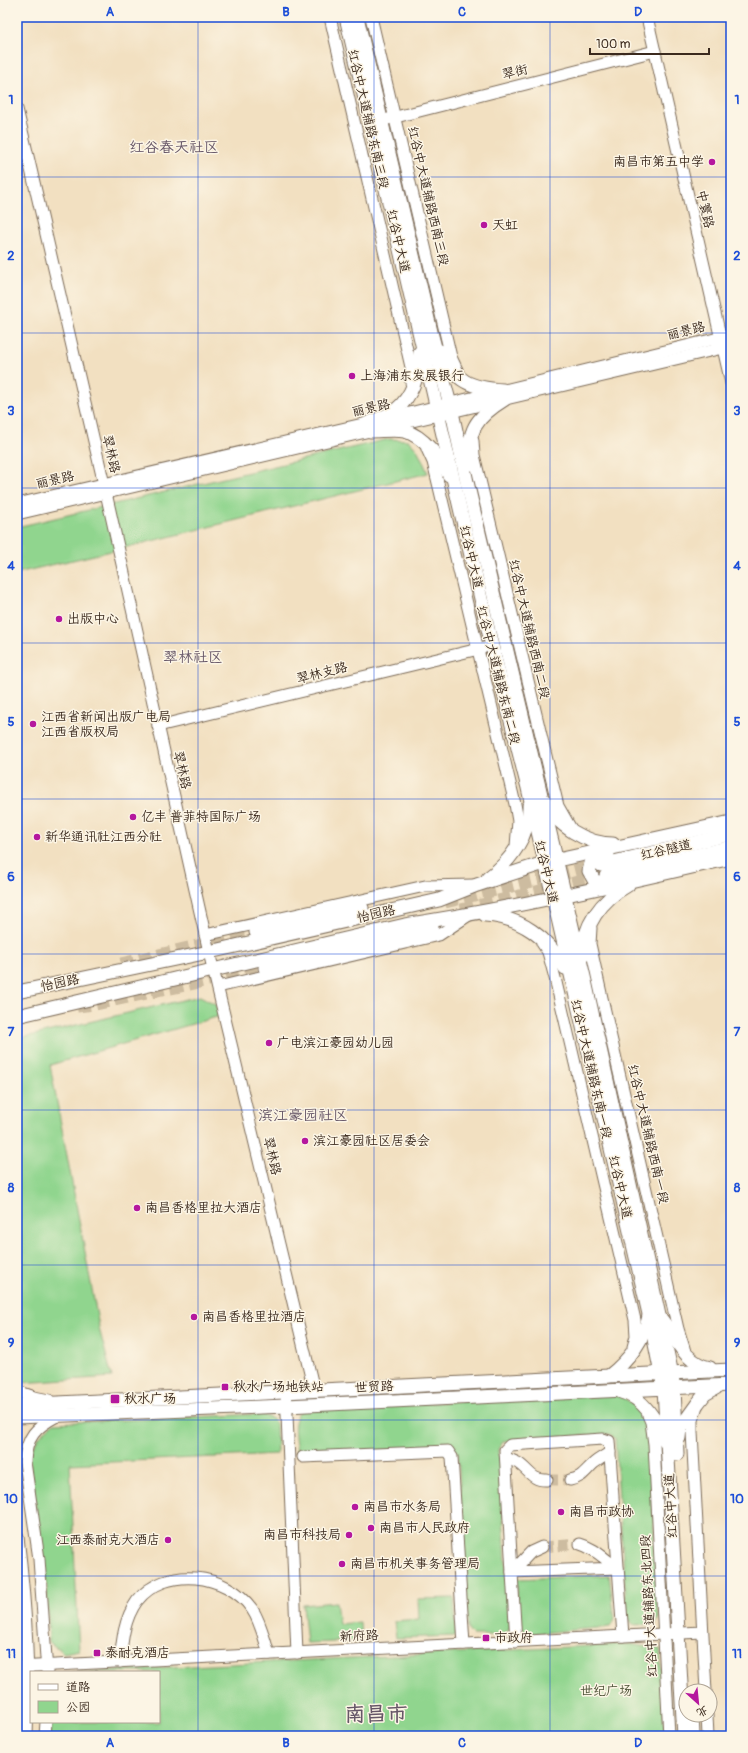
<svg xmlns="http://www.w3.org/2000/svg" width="748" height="1753" viewBox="0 0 748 1753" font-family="Pangolin,'LXGW WenKai TC',sans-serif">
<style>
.green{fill:#90d58e;stroke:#668056}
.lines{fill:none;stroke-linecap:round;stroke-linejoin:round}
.minor-tunnel{stroke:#cdbca0;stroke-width:11;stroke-dasharray:11 5.5;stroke-linecap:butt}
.major-tunnel{stroke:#cdbca0;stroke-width:13;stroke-dasharray:13 6;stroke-linecap:butt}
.minor-casing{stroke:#7b6a57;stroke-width:13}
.major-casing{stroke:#7b6a57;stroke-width:15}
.minor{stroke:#fff;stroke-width:11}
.major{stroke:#fff;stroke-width:13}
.grid{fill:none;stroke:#1d4ed8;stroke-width:1;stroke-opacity:0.55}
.poi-dot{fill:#b5179e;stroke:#fcf5e5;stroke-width:1.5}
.labels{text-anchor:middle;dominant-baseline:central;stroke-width:3;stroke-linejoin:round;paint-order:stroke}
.street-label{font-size:13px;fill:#3b2a1e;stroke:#fcf5e5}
.poi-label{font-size:13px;fill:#3b2a1e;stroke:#fcf5e5;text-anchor:start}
.park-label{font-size:13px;fill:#50553a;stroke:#fcf5e5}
.quarter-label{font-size:15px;fill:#675768;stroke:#fcf5e5}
.town-label{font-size:21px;font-weight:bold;fill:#675768;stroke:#fcf5e5}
.neatline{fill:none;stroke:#1d4ed8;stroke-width:1.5}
.grid-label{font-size:13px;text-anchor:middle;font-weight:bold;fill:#1d4ed8}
</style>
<rect width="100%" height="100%" fill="#fcf5e5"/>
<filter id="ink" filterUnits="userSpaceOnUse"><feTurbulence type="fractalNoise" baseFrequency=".025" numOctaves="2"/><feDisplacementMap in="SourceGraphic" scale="8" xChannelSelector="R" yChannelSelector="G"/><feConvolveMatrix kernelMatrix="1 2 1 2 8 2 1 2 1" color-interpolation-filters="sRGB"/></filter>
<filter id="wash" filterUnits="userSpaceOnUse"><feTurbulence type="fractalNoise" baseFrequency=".012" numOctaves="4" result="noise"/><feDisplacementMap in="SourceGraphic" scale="16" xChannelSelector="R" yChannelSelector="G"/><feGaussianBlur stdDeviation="0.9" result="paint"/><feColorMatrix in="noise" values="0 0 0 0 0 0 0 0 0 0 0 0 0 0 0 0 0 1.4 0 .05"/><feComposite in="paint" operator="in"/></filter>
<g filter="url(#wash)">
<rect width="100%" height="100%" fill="#f2e0c1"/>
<g class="green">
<path d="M 389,439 L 408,440 L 418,451 L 428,473 L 107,552 L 17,573 L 17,527 Z"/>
<path d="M 200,996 L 215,1004 L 220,1016 L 50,1065 L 100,1332 L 112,1377 L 20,1383 L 17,1378 L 17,1039 Z"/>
<path d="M 617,1394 L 640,1408 L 648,1420 L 659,1620 L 655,1624 L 632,1625 L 627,1616 L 615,1439 L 610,1434 L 503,1441 L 499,1450 L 510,1628 L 504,1635 L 472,1635 L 468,1630 L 458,1453 L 453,1448 L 297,1453 C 296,1439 289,1418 304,1409 Z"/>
<path d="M 262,1414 L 273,1419 L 276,1424 L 277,1454 L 70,1464 L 79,1650 L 64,1653 L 49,1642 L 47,1589 L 29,1458 C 32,1443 42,1432 54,1423 Z"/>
<path d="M 609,1575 L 615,1620 L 610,1627 L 527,1634 L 518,1626 L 517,1579 Z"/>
<path d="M 454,1598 L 456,1627 L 455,1636 L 396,1638 L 394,1621 L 419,1619 L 418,1599 Z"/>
<path d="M 336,1602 L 339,1624 L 360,1622 L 361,1641 L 307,1643 L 303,1605 Z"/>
<path d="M 630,1644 L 660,1649 L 665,1736 L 49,1736 L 50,1722 L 159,1722 L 159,1672 L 72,1672 Z"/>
</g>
</g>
<g filter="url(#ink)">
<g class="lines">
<g class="minor-tunnel">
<path d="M 547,1480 L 570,1480"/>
<path d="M 542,1547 L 580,1544"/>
</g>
<g class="major-tunnel">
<path d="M 445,902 L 599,865"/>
<path d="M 461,910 L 603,876"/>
<path d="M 121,964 L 256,932"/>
<path d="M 77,1006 L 95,1004 L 265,968"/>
</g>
<defs>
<g id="minor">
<path d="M 330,17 L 411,367 L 411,383"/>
<path d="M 371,17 L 451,357 L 458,372"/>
<path d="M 647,17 L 731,383"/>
<path d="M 17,109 L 106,493 L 209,952 L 314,1390"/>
<path d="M 388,119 L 655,51"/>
<path d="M 473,441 L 474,455 L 558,806 L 570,827"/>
<path d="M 427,449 L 433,462 L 515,804 L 518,821 L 516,846"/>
<path d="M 17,504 L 393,417 L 731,335"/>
<path d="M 17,514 L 731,346"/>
<path d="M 158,726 L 483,648"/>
<path d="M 591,928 L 590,944 L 602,998 L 678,1329 L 684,1348"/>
<path d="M 205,935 L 425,886 L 474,885"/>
<path d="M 542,943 L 548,952 L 555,978 L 635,1320 L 636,1336 L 633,1347"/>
<path d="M 218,987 L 439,935 L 469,915"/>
<path d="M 17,1391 L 34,1397 L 49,1400"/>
<path d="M 286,1391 L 297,1653"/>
<path d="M 696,1409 L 692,1420 L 692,1432 L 706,1691"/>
<path d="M 648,1415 L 651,1422 L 654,1444 L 669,1736"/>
<path d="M 303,1457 L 448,1451 L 452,1457 L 464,1644"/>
<path d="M 506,1458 C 510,1459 514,1461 518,1463 C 529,1470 532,1481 547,1480"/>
<path d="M 570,1480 C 582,1478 585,1471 594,1463 C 599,1459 605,1456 610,1452"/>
<path d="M 542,1547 L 531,1552 L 512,1572 L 618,1568 C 605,1560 595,1548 580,1544"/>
<path d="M 516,1642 L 505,1450 L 510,1445 L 603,1439 L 609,1441 L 623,1636"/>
<path d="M 120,1662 C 122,1641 124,1619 137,1601 C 165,1565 227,1573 252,1609 C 261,1622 264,1639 269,1654"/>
<path d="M 17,1667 L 702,1632"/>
<path d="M 47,1672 L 39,1559 L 25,1462 C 26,1437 36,1427 57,1416"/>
<path d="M 707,1715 L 708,1736"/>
<path d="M 45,1736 L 46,1722"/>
</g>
<g id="major">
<path d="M 346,17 L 492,646 L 528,788 L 649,1314 L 664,1389 L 684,1736"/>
<path d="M 357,17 L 432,336 L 452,412 L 467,482 L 585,981 L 670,1365 L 674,1388 L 677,1454"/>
<path d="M 440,351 C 456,382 470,388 503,390"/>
<path d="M 368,423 C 378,419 389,416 397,409 C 413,395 419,372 420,352"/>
<path d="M 370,431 C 381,431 394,429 405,431 C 423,436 441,459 449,475"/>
<path d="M 467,466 C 469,430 474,418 505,399"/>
<path d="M 545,801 C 556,826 587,844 613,844"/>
<path d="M 608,854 L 591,863 L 589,871 L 595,882 L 608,882"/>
<path d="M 601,865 L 731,834"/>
<path d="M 606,876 L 731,847"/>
<path d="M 488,878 C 510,862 530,835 529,806"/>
<path d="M 485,915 C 521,917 548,938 565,968"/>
<path d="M 256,932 L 362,908"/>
<path d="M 582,957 C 583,925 601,900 628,885"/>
<path d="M 265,968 L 407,935 L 432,927"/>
<path d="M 17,992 L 209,952 L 439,900 L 477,885 L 544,863 L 731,822"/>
<path d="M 17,1016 L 405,925 C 515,908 623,883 731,858"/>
<path d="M 662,1320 C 676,1339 686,1364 710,1368"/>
<path d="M 609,1376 C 628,1361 644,1340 649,1316"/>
<path d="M 621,1392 C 642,1396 658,1422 665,1441"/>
<path d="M 17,1405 L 731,1370"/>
<path d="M 17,1417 L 286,1406 L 731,1385"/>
<path d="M 679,1438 L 680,1428 L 698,1403 L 705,1394 L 719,1386"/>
<path d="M 17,1537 C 25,1604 29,1669 26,1736"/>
<path d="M 692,1715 L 693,1736"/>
</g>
</defs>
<use href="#minor" class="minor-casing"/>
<use href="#major" class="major-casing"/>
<use href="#minor" class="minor"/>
<use href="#major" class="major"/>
</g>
</g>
<path class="grid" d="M 198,17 L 198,1736M 374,17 L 374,1736M 550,17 L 550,1736M 17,177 L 731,177M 17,333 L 731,333M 17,488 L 731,488M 17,643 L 731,643M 17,799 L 731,799M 17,954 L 731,954M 17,1110 L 731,1110M 17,1265 L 731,1265M 17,1420 L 731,1420M 17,1576 L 731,1576"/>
<g class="poi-dot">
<circle cx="712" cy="162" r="4"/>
<circle cx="484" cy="225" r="4"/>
<circle cx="352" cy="376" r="4"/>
<circle cx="59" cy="619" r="4"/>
<circle cx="33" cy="724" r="4"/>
<circle cx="133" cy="817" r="4"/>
<circle cx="37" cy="837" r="4"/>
<circle cx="269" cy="1043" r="4"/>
<circle cx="305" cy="1141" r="4"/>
<circle cx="137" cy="1208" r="4"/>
<circle cx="194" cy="1317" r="4"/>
<rect x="221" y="1383" width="8" height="8" rx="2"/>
<rect x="110" y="1394" width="10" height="10" rx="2"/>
<circle cx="355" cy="1507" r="4"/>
<circle cx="561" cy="1512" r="4"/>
<circle cx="371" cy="1528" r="4"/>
<circle cx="349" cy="1535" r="4"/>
<circle cx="168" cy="1540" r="4"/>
<circle cx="342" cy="1564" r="4"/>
<rect x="482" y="1634" width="8" height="8" rx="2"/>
<rect x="93" y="1649" width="8" height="8" rx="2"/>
</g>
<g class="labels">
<g class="street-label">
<text transform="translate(515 72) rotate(-14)">翠街</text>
<text transform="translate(368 119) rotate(77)">红谷中大道辅路东南三段</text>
<text transform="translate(428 196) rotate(77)">红谷中大道辅路西南三段</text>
<text transform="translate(705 209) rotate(77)">中寰路</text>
<text transform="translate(398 241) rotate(77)">红谷中大道</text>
<text transform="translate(686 331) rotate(-14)">丽景路</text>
<text transform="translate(371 408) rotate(-13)">丽景路</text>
<text transform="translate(111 454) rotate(77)">翠林路</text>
<text transform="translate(55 480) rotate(-13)">丽景路</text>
<text transform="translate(471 557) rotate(77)">红谷中大道</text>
<text transform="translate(529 629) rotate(77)">红谷中大道辅路西南二段</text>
<text transform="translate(322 673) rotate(-14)">翠林支路</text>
<text transform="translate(498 675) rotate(76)">红谷中大道辅路东南二段</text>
<text transform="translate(182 770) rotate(77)">翠林路</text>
<text transform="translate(666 850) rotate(-13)">红谷隧道</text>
<text transform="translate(546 872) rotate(77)">红谷中大道</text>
<text transform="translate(376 914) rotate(-13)">怡园路</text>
<text transform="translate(60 983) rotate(-12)">怡园路</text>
<text transform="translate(591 1069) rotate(77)">红谷中大道辅路东南一段</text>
<text transform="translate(648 1134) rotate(77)">红谷中大道辅路西南一段</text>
<text transform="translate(272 1156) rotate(77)">翠林路</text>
<text transform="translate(620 1187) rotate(77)">红谷中大道</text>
<text transform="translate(374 1387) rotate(-3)">世贸路</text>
<text transform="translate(671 1506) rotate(-93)">红谷中大道</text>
<text transform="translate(649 1606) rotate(-93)">红谷中大道辅路东北四段</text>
<text transform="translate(359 1636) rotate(-3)">新府路</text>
</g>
<g class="poi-label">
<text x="704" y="162" text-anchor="end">南昌市第五中学</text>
<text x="492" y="225">天虹</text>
<text x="360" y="376">上海浦东发展银行</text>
<text x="67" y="619">出版中心</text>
<text x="41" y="717">江西省新闻出版广电局<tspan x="41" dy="15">江西省版权局</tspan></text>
<text x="141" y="817">亿丰 普菲特国际广场</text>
<text x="45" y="837">新华通讯社江西分社</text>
<text x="277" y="1043">广电滨江豪园幼儿园</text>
<text x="313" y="1141">滨江豪园社区居委会</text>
<text x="145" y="1208">南昌香格里拉大酒店</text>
<text x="202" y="1317">南昌香格里拉酒店</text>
<text x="233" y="1387">秋水广场地铁站</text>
<text x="124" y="1399">秋水广场</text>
<text x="363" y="1507">南昌市水务局</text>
<text x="569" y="1512">南昌市政协</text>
<text x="379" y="1528">南昌市人民政府</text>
<text x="341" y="1535" text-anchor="end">南昌市科技局</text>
<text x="160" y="1540" text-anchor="end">江西泰耐克大酒店</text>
<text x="350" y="1564">南昌市机关事务管理局</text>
<text x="494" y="1638">市政府</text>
<text x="105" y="1653">泰耐克酒店</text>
</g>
<g class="park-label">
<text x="606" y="1691">世纪广场</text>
</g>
<g class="quarter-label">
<text x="174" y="147">红谷春天社区</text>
<text x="193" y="657">翠林社区</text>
<text x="303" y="1115">滨江豪园社区</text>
</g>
<g class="town-label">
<text x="376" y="1714">南昌市</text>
</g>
</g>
<rect width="748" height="1753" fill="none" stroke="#fcf5e5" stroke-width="44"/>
<rect x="30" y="1671" width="130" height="52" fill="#fcf5e5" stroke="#afa495"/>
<rect x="38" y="1684" width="20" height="6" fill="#ffffff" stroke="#afa495"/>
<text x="66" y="1691" font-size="12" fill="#3b2a1e">道路</text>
<rect x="38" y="1701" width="20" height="12" fill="#90d58e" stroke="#afa495"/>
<text x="66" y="1711" font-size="12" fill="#3b2a1e">公园</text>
<g transform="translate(698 1703) rotate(153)"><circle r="19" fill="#fcf5e5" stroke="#afa495"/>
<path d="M0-3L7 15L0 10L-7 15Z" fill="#b5179e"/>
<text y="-6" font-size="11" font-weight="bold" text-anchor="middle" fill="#3b2a1e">北</text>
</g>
<path d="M590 48v6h119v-6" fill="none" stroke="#3b2a1e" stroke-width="2"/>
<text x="596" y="48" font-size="12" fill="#3b2a1e" stroke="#fcf5e5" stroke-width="3" paint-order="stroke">100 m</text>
<rect x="22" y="22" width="704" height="1709" class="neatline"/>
<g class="grid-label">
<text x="110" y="16">A</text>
<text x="286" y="16">B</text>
<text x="462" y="16">C</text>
<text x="638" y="16">D</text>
<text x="11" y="104">1</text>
<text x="737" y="104">1</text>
<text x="11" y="260">2</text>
<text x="737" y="260">2</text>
<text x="11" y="415">3</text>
<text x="737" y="415">3</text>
<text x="11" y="570">4</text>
<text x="737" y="570">4</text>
<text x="11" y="726">5</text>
<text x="737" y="726">5</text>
<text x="11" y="881">6</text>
<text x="737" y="881">6</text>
<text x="11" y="1036">7</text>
<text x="737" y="1036">7</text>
<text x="11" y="1192">8</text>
<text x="737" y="1192">8</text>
<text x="11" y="1347">9</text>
<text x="737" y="1347">9</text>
<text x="11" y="1503">10</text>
<text x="737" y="1503">10</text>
<text x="11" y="1658">11</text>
<text x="737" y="1658">11</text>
<text x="110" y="1747">A</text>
<text x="286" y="1747">B</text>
<text x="462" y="1747">C</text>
<text x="638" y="1747">D</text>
</g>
</svg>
